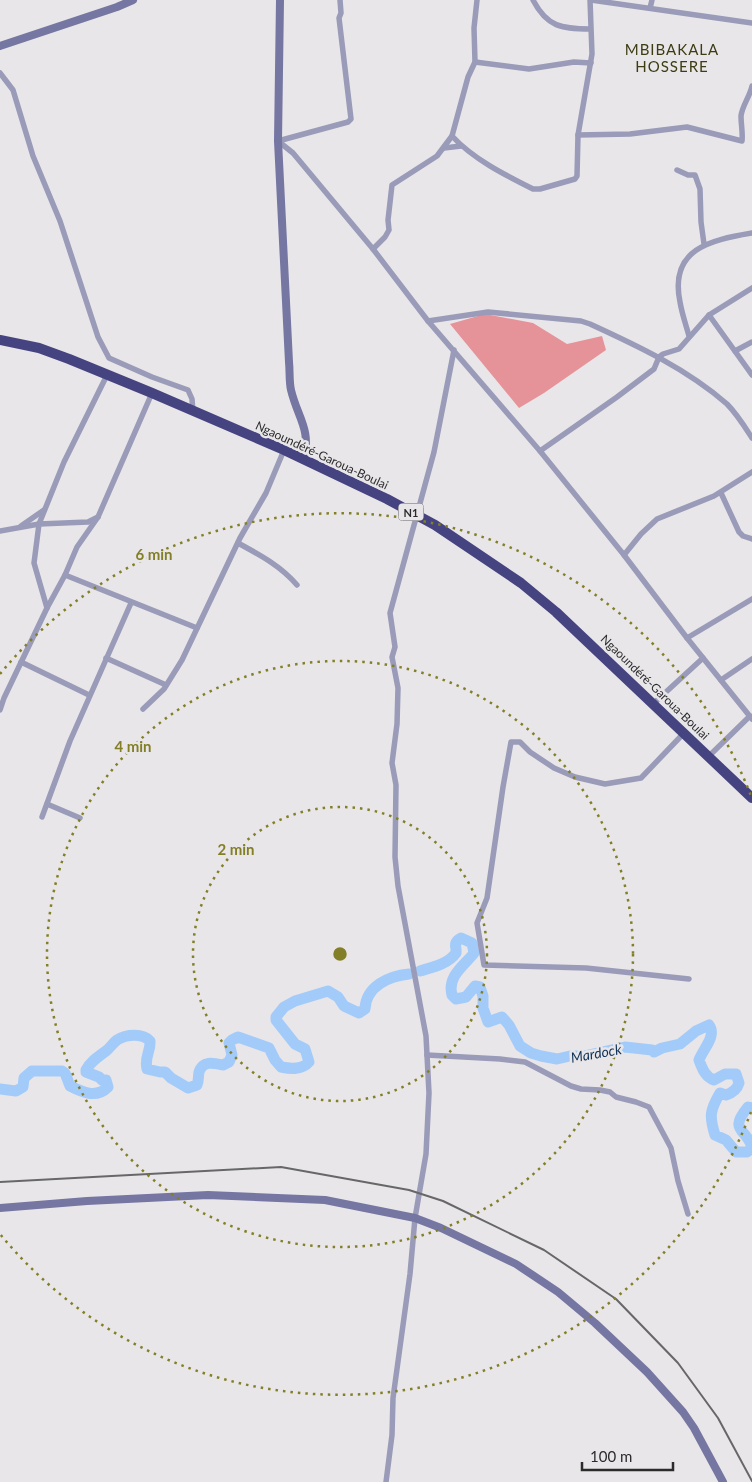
<svg xmlns="http://www.w3.org/2000/svg" width="752" height="1482" viewBox="0 0 752 1482" font-family="Lato,sans-serif">
<style>
.forest{fill:#e59399}
.lines{fill:none;stroke-linecap:round;stroke-linejoin:round}
.river{stroke:#a3cbfa;stroke-width:11}
.street{stroke:#999bb9;stroke-width:5.5}
.secondary{stroke:#7576a2;stroke-width:8}
.highway{stroke:#464480;stroke-width:10}
.rail{stroke:#686768;stroke-width:2}
.ring{fill:none;stroke:#837f26;stroke-width:2.5;stroke-dasharray:2.5 5}
.labels{text-anchor:middle;dominant-baseline:central;stroke-width:5;stroke-linejoin:round;paint-order:stroke}
.shield{fill:#e8e6e9;stroke:#646365;stroke-width:1}
.shield-label{font-size:11px;font-weight:bold;fill:#2c2b2c}
.street-label{font-size:12px;fill:#2c2b2c;stroke:#e8e6e9}
.water-label{font-size:14px;font-style:italic;fill:#0e3156;stroke:#e8e6e9}
.quarter-label{font-size:15px;letter-spacing:1px;fill:#3e3c13;stroke:#e8e6e9}
.centre{fill:#837f26;stroke:#e8e6e9;stroke-width:2.5}
.ring-label{font-size:15px;text-anchor:middle;font-weight:bold;fill:#837f26;stroke:#e8e6e9;stroke-width:5;stroke-linejoin:round;paint-order:stroke}
</style>
<rect width="100%" height="100%" fill="#e8e6e9"/>
<path class="forest" d="M 485,314 L 533,323 L 567,344 L 602,336 L 606,350 L 544,393 L 519,408 L 450,324 Z"/>
<g class="lines">
<g class="river">
<path d="M 420,971 C 433,967 448,964 456,953 C 457,947 452,943 461,938 L 472,943 L 474,953 C 464,966 447,976 452,995 L 456,999 L 466,997 L 475,986 L 480,987 L 483,996 L 483,1008 L 488,1022 L 502,1017 L 509,1025 L 520,1046 L 531,1053 L 541,1056 L 557,1059 L 570,1056 L 584,1056 L 625,1047 L 652,1050 L 655,1051 L 654,1052 L 662,1048 L 680,1044 L 696,1031 L 709,1025 C 717,1036 703,1049 699,1060 C 702,1068 705,1077 714,1080 L 725,1074 L 736,1074 L 739,1083 C 737,1090 732,1093 726,1095 L 720,1093 C 710,1110 709,1116 715,1135 L 726,1140 L 736,1152 L 747,1152 L 752,1148"/>
<path d="M 0,1089 L 16,1091 L 23,1087 L 24,1078 L 32,1071 L 62,1071 L 65,1073 L 70,1086 C 82,1092 96,1099 108,1087 L 106,1080 L 102,1080 L 99,1077 L 86,1072 L 86,1070 C 90,1062 98,1057 106,1051 C 110,1048 113,1043 117,1040 C 126,1034 143,1033 150,1041 C 151,1051 144,1057 147,1069 L 160,1072 L 165,1072 L 171,1078 L 188,1088 L 197,1085 C 199,1080 198,1077 199,1072 C 203,1060 214,1063 223,1065 L 229,1062 L 232,1055 L 229,1043 L 232,1040 L 238,1037 L 269,1048 L 275,1060 L 281,1067 C 291,1069 302,1070 309,1062 L 305,1049 L 295,1044 L 276,1020 L 276,1017 L 284,1007 L 295,1001 L 328,991 L 338,997 L 344,1006 L 359,1013 L 365,1009 C 366,986 389,976 409,974"/>
<path d="M 752,1108 L 748,1107 C 728,1131 746,1128 752,1147"/>
</g>
<g class="street">
<path d="M 533,0 C 547,27 562,29 590,29"/>
<path d="M 591,0 L 752,23"/>
<path d="M 650,8 L 652,0"/>
<path d="M 475,62 L 529,69 L 574,62 L 591,63"/>
<path d="M 0,73 L 13,90 L 33,156 L 60,221 L 98,337 L 109,358 L 152,377 L 188,390 L 192,399 L 193,412"/>
<path d="M 578,135 L 630,134 L 687,127 L 742,141 C 743,133 741,125 741,116 C 742,106 750,96 752,86"/>
<path d="M 452,136 C 473,159 505,175 533,189 L 540,189 L 575,179 L 577,176 L 578,135 L 592,54 L 590,0"/>
<path d="M 278,141 L 293,153 L 373,249 L 428,321 L 540,451 L 624,555 L 687,638 L 752,719"/>
<path d="M 278,141 L 348,122 L 351,119 L 339,18 L 341,13 L 340,0"/>
<path d="M 444,148 L 461,146"/>
<path d="M 677,170 L 688,175 L 695,175 L 700,189 L 701,222 L 704,244"/>
<path d="M 373,249 L 385,237 L 389,230 L 388,220 L 392,185 L 437,156 L 452,136 L 468,77 L 475,62 L 474,28 L 477,0"/>
<path d="M 709,315 L 752,288"/>
<path d="M 428,321 L 488,312 L 581,321 L 590,324 C 638,346 687,369 727,404 C 737,414 745,427 752,438"/>
<path d="M 689,336 C 686,325 682,314 680,302 C 669,249 710,240 752,233"/>
<path d="M 735,351 L 752,342"/>
<path d="M 540,451 L 617,397 L 654,369 L 659,357 L 663,354 L 679,349 L 709,315 L 752,375"/>
<path d="M 721,493 L 739,532 L 743,536 L 752,539"/>
<path d="M 21,526 L 44,510"/>
<path d="M 0,531 L 39,524 L 88,522 L 98,517"/>
<path d="M 238,543 C 260,555 281,566 297,585"/>
<path d="M 624,555 L 641,534 L 657,519 L 714,496 L 752,472"/>
<path d="M 65,575 L 197,628"/>
<path d="M 47,608 L 34,563 L 39,524 L 64,462 L 107,375"/>
<path d="M 687,638 L 752,599"/>
<path d="M 106,658 L 166,685"/>
<path d="M 21,662 L 89,695"/>
<path d="M 721,680 L 752,659"/>
<path d="M 654,703 L 703,658"/>
<path d="M 143,709 L 164,689 L 182,660 L 240,538 L 266,493 L 284,450"/>
<path d="M 0,710 L 4,698 L 47,608 L 65,575 L 77,547 L 98,517 L 152,393"/>
<path d="M 684,733 L 641,778 L 605,784 L 575,777 L 554,768 L 530,752 L 520,742 L 511,742 L 503,787 L 487,898 L 477,923 L 484,965 L 586,968 L 689,979"/>
<path d="M 709,756 L 750,716"/>
<path d="M 47,804 L 80,818"/>
<path d="M 42,817 L 70,741 L 131,603"/>
<path d="M 427,1055 L 500,1059 L 525,1062 L 571,1086 L 581,1089 L 600,1090 L 610,1092 L 616,1097 L 636,1102 L 649,1107 L 671,1148 L 678,1181 L 688,1214"/>
<path d="M 386,1482 L 392,1435 L 393,1398 L 410,1274 L 415,1218 L 426,1154 L 429,1093 L 426,1036 L 398,886 L 395,857 L 396,785 L 392,763 L 397,724 L 398,688 L 392,657 L 395,647 L 390,613 L 434,452 L 454,350"/>
</g>
<g class="secondary">
<path d="M 280,0 L 278,141 L 289,362 C 290,372 289,381 291,390 C 298,419 311,428 304,460"/>
<path d="M 0,46 L 117,7 L 133,0"/>
<path d="M 0,1208 L 87,1201 L 208,1195 L 325,1200 L 415,1218 L 441,1228 L 516,1264 L 558,1292 L 595,1323 L 647,1372 L 683,1412 L 694,1428 L 723,1482"/>
</g>
<path class="highway" d="M 0,340 L 39,348 L 69,359 L 152,393 L 284,450 L 387,499 L 435,525 L 521,583 L 556,612 L 752,798"/>
<path class="rail" d="M 0,1182 L 281,1167 L 409,1190 L 443,1201 L 544,1250 L 616,1299 L 678,1363 L 718,1418 L 752,1481"/>
</g>
<g class="ring">
<circle cx="340" cy="954" r="147"/>
<circle cx="340" cy="954" r="293"/>
<path d="M751 1112A440 440 0 0 1 0 1234M0 674A440 440 0 0 1 751 796"/>
</g>
<g class="labels">
<rect class="shield" x="398.5" y="503.5" width="25" height="17" rx="4"/>
<g class="shield-label">
<text x="411" y="512">N1</text>
</g>
<g class="street-label">
<text transform="translate(322 455) rotate(25)">Ngaoundéré-Garoua-Boulai</text>
<text transform="translate(655 687) rotate(44)">Ngaoundéré-Garoua-Boulai</text>
</g>
<g class="water-label">
<text transform="translate(596 1053) rotate(-10)">Mardock</text>
</g>
<g class="quarter-label">
<text x="672" y="49">MBIBAKALA<tspan x="672" dy="17">HOSSERE</tspan></text>
</g>
</g>
<circle cx="340" cy="954" r="8" class="centre"/>
<g class="ring-label">
<text x="154" y="560">6 min</text>
<text x="133" y="752">4 min</text>
<text x="236" y="855">2 min</text>
</g>
<path d="M582 1462v8h91v-8" fill="none" stroke="#2c2b2c" stroke-width="2.5"/>
<text x="590" y="1462" font-size="15" fill="#2c2b2c" stroke="#e8e6e9" stroke-width="4" paint-order="stroke">100 m</text>
</svg>
